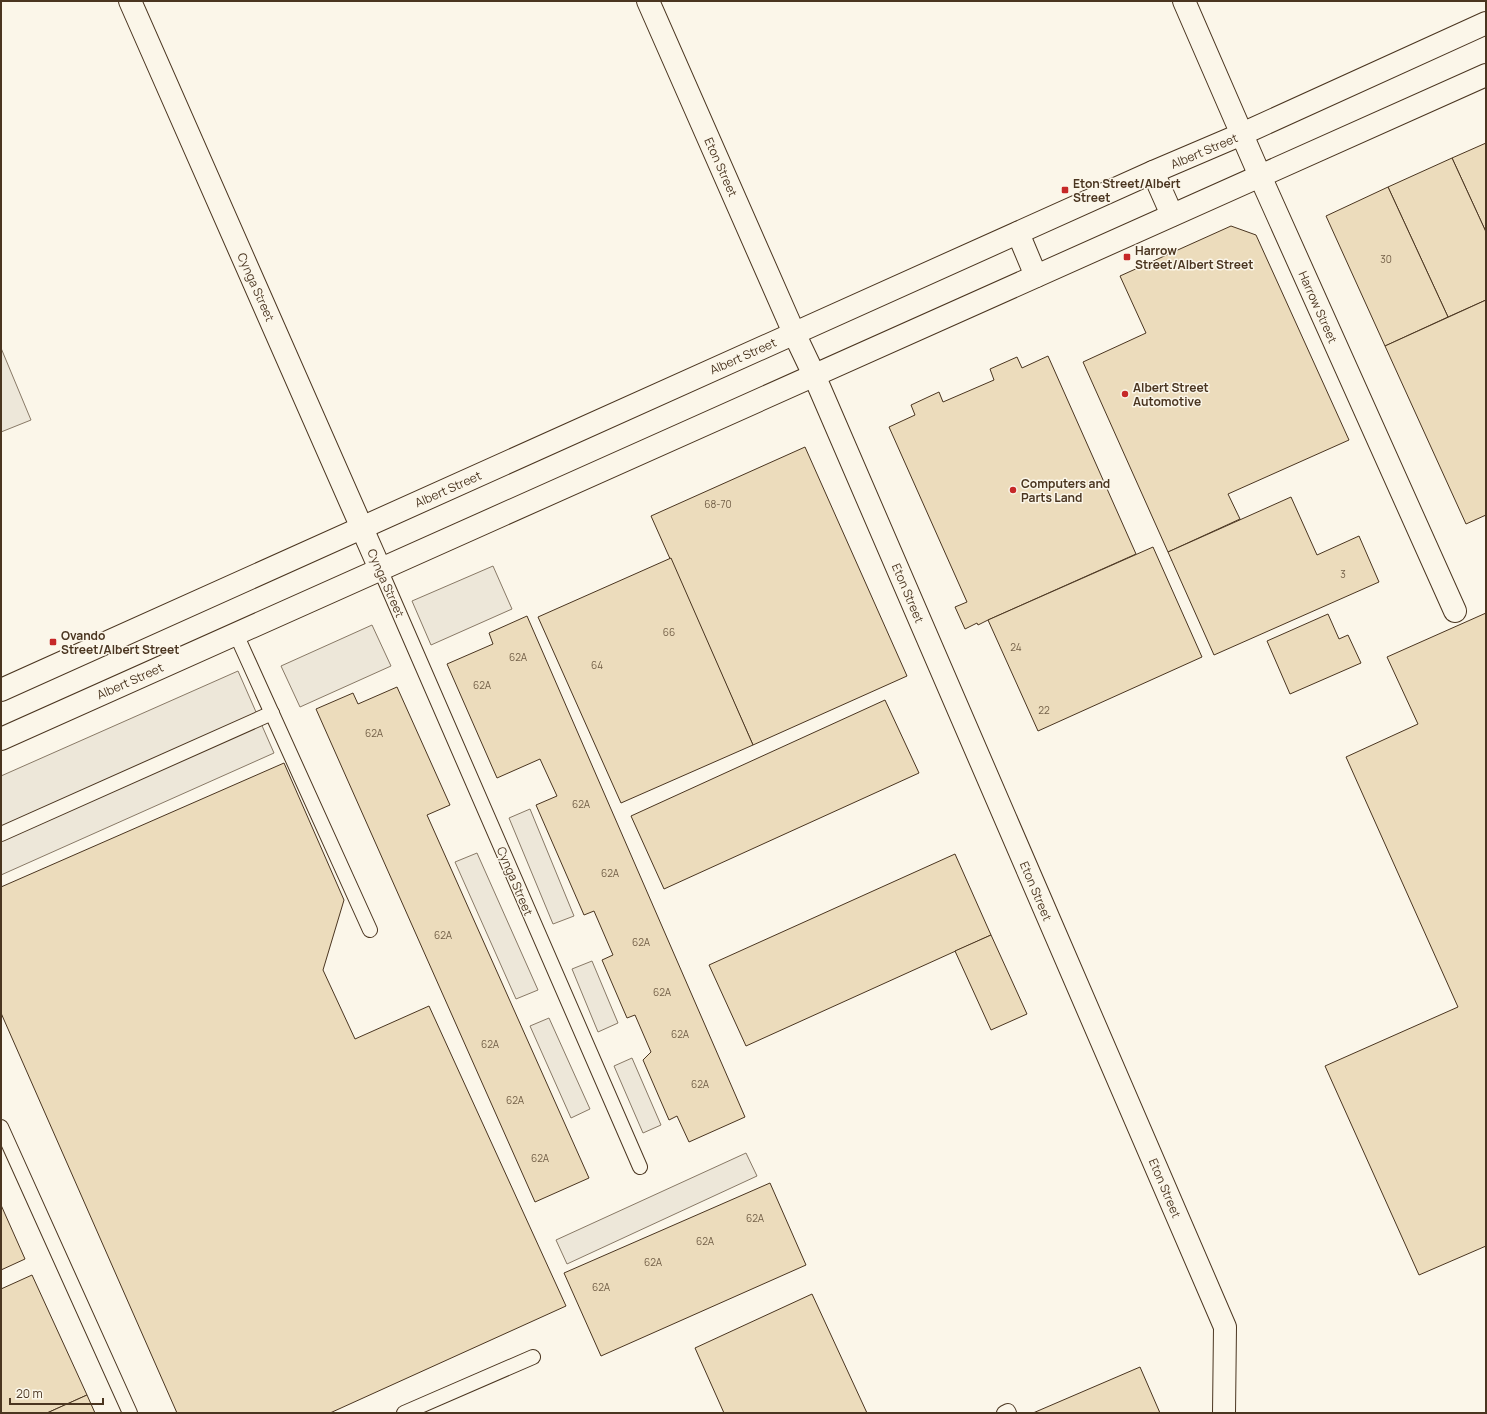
<svg xmlns="http://www.w3.org/2000/svg" width="1487" height="1414" viewBox="0 0 1487 1414" font-family="Manrope,sans-serif">
<style>
.parking{fill:#ede7d9;stroke:#887966}
.building{fill:#ecdcbc;stroke:#4a3520}
.lines{fill:none;stroke-linecap:round;stroke-linejoin:round}
.lane-casing{stroke:#4a3520;stroke-width:16}
.street-casing{stroke:#4a3520;stroke-width:24}
.highway-casing{stroke:#4a3520;stroke-width:24}
.lane{stroke:#fbf6e9;stroke-width:14}
.street{stroke:#fbf6e9;stroke-width:22}
.highway{stroke:#fbf6e9;stroke-width:22}
.poi-dot{fill:#c62828;stroke:#fbf6e9;stroke-width:1.5}
.labels{text-anchor:middle;dominant-baseline:central;stroke-width:3;stroke-linejoin:round;paint-order:stroke}
.number-label{font-size:10px;fill:#725f47}
.street-label{font-size:12px;fill:#4a3520;stroke:#fbf6e9}
.poi-label{font-size:12px;font-weight:bold;fill:#4a3520;stroke:#fbf6e9;text-anchor:start}
</style>
<rect width="100%" height="100%" fill="#fbf6e9"/>
<g class="parking">
<path d="M 1,348 L 31,420 L 1,432 Z"/>
<path d="M 493,566 L 512,609 L 431,645 L 412,601 Z"/>
<path d="M 372,625 L 391,666 L 300,707 L 281,666 Z"/>
<path d="M 238,671 L 274,753 L 1,875 L 1,776 Z"/>
<path d="M 530,809 L 574,916 L 553,924 L 509,818 Z"/>
<path d="M 477,853 L 538,990 L 516,999 L 455,862 Z"/>
<path d="M 592,961 L 618,1023 L 598,1032 L 572,969 Z"/>
<path d="M 549,1018 L 590,1109 L 571,1118 L 530,1026 Z"/>
<path d="M 632,1058 L 661,1125 L 643,1133 L 614,1066 Z"/>
<path d="M 746,1153 L 757,1176 L 567,1264 L 556,1240 Z"/>
</g>
<g class="building">
<path d="M 1486,143 L 1486,232 L 1452,158 Z"/>
<path d="M 1452,158 L 1486,232 L 1486,300 L 1448,317 L 1388,187 Z"/>
<path d="M 1388,187 L 1448,317 L 1385,346 L 1326,216 Z"/>
<path d="M 1231,226 L 1256,235 L 1349,440 L 1228,494 L 1240,519 L 1168,552 L 1083,362 L 1146,333 L 1120,276 Z"/>
<path d="M 1486,300 L 1486,515 L 1466,524 L 1385,346 Z"/>
<path d="M 1048,356 L 1136,554 L 988,620 L 978,625 L 977,623 L 965,629 L 955,607 L 967,602 L 889,427 L 915,415 L 911,405 L 939,392 L 943,402 L 994,380 L 990,369 L 1017,357 L 1022,368 Z"/>
<path d="M 805,447 L 907,676 L 753,745 L 651,516 Z"/>
<path d="M 1291,497 L 1317,555 L 1359,536 L 1379,582 L 1214,655 L 1168,552 Z"/>
<path d="M 1153,547 L 1202,657 L 1038,731 L 988,620 Z"/>
<path d="M 671,558 L 753,745 L 621,803 L 538,617 Z"/>
<path d="M 1486,613 L 1486,1246 L 1419,1275 L 1325,1066 L 1458,1007 L 1346,757 L 1418,724 L 1387,657 Z"/>
<path d="M 1328,614 L 1339,639 L 1348,635 L 1361,663 L 1290,694 L 1267,641 Z"/>
<path d="M 527,616 L 745,1117 L 689,1142 L 677,1116 L 669,1120 L 643,1060 L 651,1052 L 635,1015 L 627,1018 L 602,960 L 613,955 L 594,911 L 584,915 L 536,805 L 557,796 L 540,759 L 497,778 L 447,664 L 493,644 L 489,633 Z"/>
<path d="M 397,687 L 450,805 L 427,815 L 589,1178 L 535,1202 L 316,709 L 353,693 L 358,704 Z"/>
<path d="M 885,700 L 919,773 L 664,889 L 631,816 Z"/>
<path d="M 284,763 L 344,900 L 323,970 L 355,1039 L 429,1006 L 566,1306 L 330,1413 L 177,1413 L 1,1013 L 1,887 Z"/>
<path d="M 955,854 L 991,935 L 746,1046 L 709,965 Z"/>
<path d="M 991,935 L 1027,1014 L 991,1030 L 955,951 Z"/>
<path d="M 770,1183 L 806,1265 L 601,1356 L 564,1273 Z"/>
<path d="M 1,1205 L 25,1259 L 1,1270 Z"/>
<path d="M 32,1275 L 87,1395 L 47,1413 L 1,1413 L 1,1289 Z"/>
<path d="M 812,1294 L 867,1413 L 724,1413 L 695,1348 Z"/>
<path d="M 1140,1367 L 1160,1413 L 1033,1413 Z"/>
<path d="M 87,1395 L 95,1413 L 47,1413 Z"/>
</g>
<g class="lines">
<defs>
<g id="lane">
<path d="M 380,569 L 640,1167"/>
<path d="M 236,634 L 370,930"/>
<path d="M 1,834 L 272,713"/>
<path d="M 1,1127 L 130,1413"/>
<path d="M 404,1413 L 533,1357"/>
<path d="M 1004,1413 L 1008,1411 L 1009,1413"/>
</g>
<g id="street">
<path d="M 130,1 L 380,569"/>
<path d="M 648,1 L 794,333"/>
<path d="M 1184,1 L 1260,176 L 1455,611"/>
<path d="M 814,375 L 1225,1327 L 1224,1413"/>
</g>
<g id="highway">
<path d="M 1153,172 L 1172,215"/>
<path d="M 1018,233 L 1036,276"/>
<path d="M 794,333 L 814,375"/>
<path d="M 1,690 L 1153,172 L 1242,134 L 1486,23"/>
<path d="M 1,739 L 1486,75"/>
</g>
</defs>
<use href="#lane" class="lane-casing"/>
<use href="#street" class="street-casing"/>
<use href="#highway" class="highway-casing"/>
<use href="#lane" class="lane"/>
<use href="#street" class="street"/>
<use href="#highway" class="highway"/>
</g>
<g class="poi-dot">
<rect x="1061" y="186" width="8" height="8" rx="2"/>
<rect x="1123" y="253" width="8" height="8" rx="2"/>
<circle cx="1125" cy="394" r="4"/>
<circle cx="1013" cy="490" r="4"/>
<rect x="49" y="638" width="8" height="8" rx="2"/>
</g>
<g class="labels">
<g class="number-label">
<text x="1386" y="259">30</text>
<text x="718" y="504">68-70</text>
<text x="1343" y="574">3</text>
<text x="669" y="632">66</text>
<text x="1016" y="647">24</text>
<text x="518" y="657">62A</text>
<text x="597" y="665">64</text>
<text x="482" y="685">62A</text>
<text x="1044" y="710">22</text>
<text x="374" y="733">62A</text>
<text x="581" y="804">62A</text>
<text x="610" y="873">62A</text>
<text x="443" y="935">62A</text>
<text x="641" y="942">62A</text>
<text x="662" y="992">62A</text>
<text x="680" y="1034">62A</text>
<text x="490" y="1044">62A</text>
<text x="700" y="1084">62A</text>
<text x="515" y="1100">62A</text>
<text x="540" y="1158">62A</text>
<text x="755" y="1218">62A</text>
<text x="705" y="1241">62A</text>
<text x="653" y="1262">62A</text>
<text x="601" y="1287">62A</text>
</g>
<g class="street-label">
<text transform="translate(1204 151) rotate(-23)">Albert Street</text>
<text transform="translate(721 167) rotate(66)">Eton Street</text>
<text transform="translate(256 287) rotate(66)">Cynga Street</text>
<text transform="translate(1318 307) rotate(66)">Harrow Street</text>
<text transform="translate(743 356) rotate(-24)">Albert Street</text>
<text transform="translate(448 489) rotate(-24)">Albert Street</text>
<text transform="translate(386 583) rotate(66)">Cynga Street</text>
<text transform="translate(908 593) rotate(67)">Eton Street</text>
<text transform="translate(130 681) rotate(-24)">Albert Street</text>
<text transform="translate(515 881) rotate(67)">Cynga Street</text>
<text transform="translate(1036 891) rotate(67)">Eton Street</text>
<text transform="translate(1165 1188) rotate(67)">Eton Street</text>
</g>
<g class="poi-label">
<text x="1073" y="183">Eton Street/Albert<tspan x="1073" dy="14">Street</tspan></text>
<text x="1135" y="250">Harrow<tspan x="1135" dy="14">Street/Albert Street</tspan></text>
<text x="1133" y="387">Albert Street<tspan x="1133" dy="14">Automotive</tspan></text>
<text x="1021" y="483">Computers and<tspan x="1021" dy="14">Parts Land</tspan></text>
<text x="61" y="635">Ovando<tspan x="61" dy="14">Street/Albert Street</tspan></text>
</g>
</g>
<rect width="1487" height="1414" fill="none" stroke="#4a3520" stroke-width="4"/>
<path d="M10 1398v6h93v-6" fill="none" stroke="#4a3520" stroke-width="2"/>
<text x="16" y="1398" font-size="12" fill="#4a3520" stroke="#fbf6e9" stroke-width="3" paint-order="stroke">20 m</text>
</svg>
